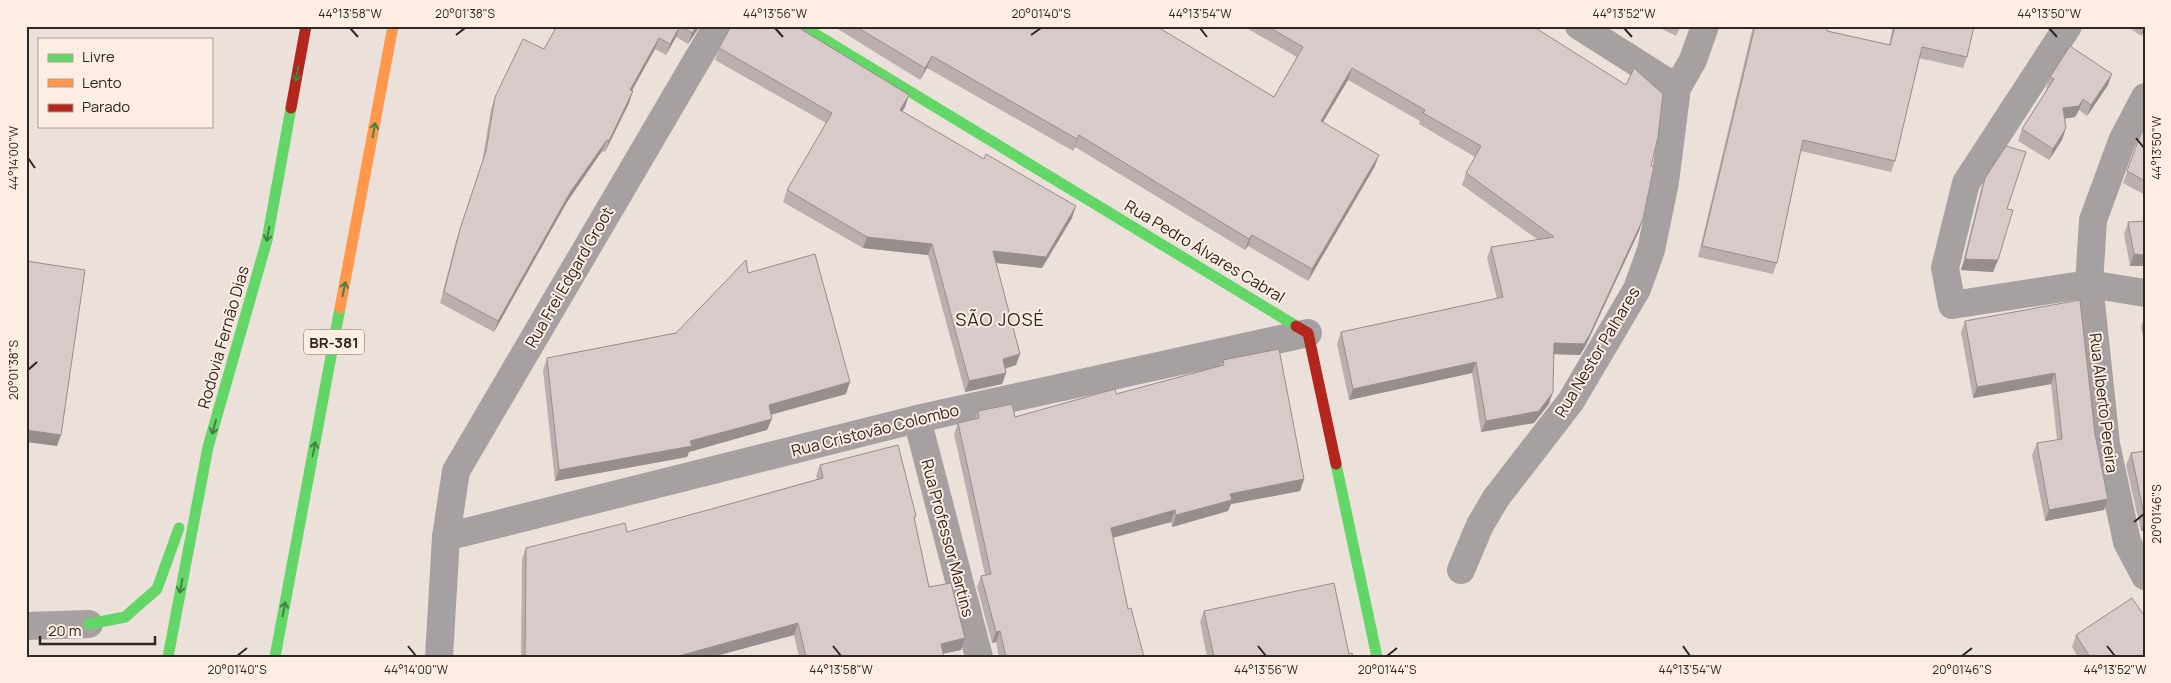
<svg xmlns="http://www.w3.org/2000/svg" width="2171" height="683" viewBox="0 0 2171 683" font-family="Manrope,sans-serif">
<style>
.lines{fill:none;stroke-linecap:round;stroke-linejoin:round}
.street{stroke:#a6a1a0;stroke-width:28}
.fast{stroke:#63d668;stroke-width:11}
.slow{stroke:#ff974d;stroke-width:11}
.jam{stroke:#b3261e;stroke-width:11}
.wall{fill:#bbaeae}
.shaded-wall{fill:#988d8d}
.building{fill:#d9caca;stroke:#988d8d}
.oneway{stroke:#487e45}
.ticks{fill:none;stroke:#2e2622;stroke-width:2}
.labels{text-anchor:middle;dominant-baseline:central;stroke-width:4;stroke-linejoin:round;paint-order:stroke}
.shield{fill:#feede2;stroke:#6c625c;stroke-width:1}
.shield-label{font-size:15px;font-weight:bold;fill:#2e2622}
.street-label{font-size:16px;fill:#2e2622;stroke:#feede2}
.neighbourhood-label{font-size:18px;letter-spacing:1px;fill:#2e2622;stroke:#feede2}
.neatline{fill:none;stroke:#2e2622;stroke-width:2}
.ticks-label{font-size:12px;text-anchor:middle;fill:#2e2622}
</style>
<rect width="100%" height="100%" fill="#ece1da"/>
<g class="lines">
<g class="street">
<path d="M 1579,26 L 1677,88"/>
<path d="M 2068,26 L 1966,183 L 1945,268 L 1952,305 L 2089,284 L 2145,293"/>
<path d="M 2145,97 L 2122,141 L 2093,220 L 2089,284 L 2106,444 L 2127,542 L 2145,576"/>
<path d="M 917,419 L 979,657"/>
<path d="M 446,537 L 917,419 L 1308,333"/>
<path d="M 1461,570 L 1480,525 L 1496,498 L 1571,401 L 1637,289 L 1651,250 L 1665,182 L 1677,88 L 1693,60 L 1705,26"/>
<path d="M 26,626 L 89,624"/>
<path d="M 439,657 L 446,537 L 456,471 L 717,26"/>
</g>
<g class="fast">
<path d="M 802,26 L 1296,326"/>
<path d="M 1336,464 L 1377,657"/>
<path d="M 89,624 L 125,617 L 157,589 L 179,528"/>
<path d="M 168,657 L 208,447 L 267,240 L 291,108"/>
<path d="M 275,657 L 340,308"/>
</g>
<path class="slow" d="M 340,308 L 393,26"/>
<g class="jam">
<path d="M 291,108 L 306,26"/>
<path d="M 1296,326 L 1308,333 L 1336,464"/>
</g>
</g>
<g class="wall">
<path d="M 557,26 L 700,26 L 688,44 L 676,37 L 666,55 L 655,49 L 632,91 L 633,91 L 629,103 L 605,152 L 602,151 L 567,202 L 494,332 L 440,303 L 456,241 L 482,163 L 491,109 L 495,97 L 544,49 Z"/>
<path d="M 833,26 L 1147,26 L 1274,97 L 1297,57 L 1243,26 L 1535,26 L 1535,28 L 1651,166 L 1639,231 L 1586,345 L 1580,355 L 1554,354 L 1549,404 L 1534,423 L 1481,432 L 1472,373 L 1349,400 L 1337,344 L 1341,332 L 1497,299 L 1487,258 L 1491,247 L 1538,240 L 1462,185 L 1466,173 L 1475,157 L 1419,124 L 1420,121 L 1348,80 L 1323,122 L 1375,166 L 1308,281 L 1248,246 L 1245,250 L 1075,147 L 1073,151 L 927,68 L 920,80 Z"/>
<path d="M 1656,26 L 1681,26 L 1676,36 Z"/>
<path d="M 1753,26 L 1828,26 L 1827,31 L 1889,45 L 1893,26 L 1974,26 L 1967,57 L 1963,68 L 1919,58 L 1895,161 L 1891,172 L 1801,151 L 1777,263 L 1773,274 L 1698,257 Z"/>
<path d="M 2127,26 L 2145,26 L 2141,36 Z"/>
<path d="M 798,28 L 909,95 L 905,107 L 902,111 L 1072,218 L 1042,268 L 996,263 L 1020,354 L 1016,365 L 1005,369 L 1006,373 L 1002,384 L 965,392 L 928,255 L 863,248 L 783,202 L 787,190 L 826,123 L 715,60 L 719,48 Z"/>
<path d="M 2050,77 L 2108,85 L 2087,116 L 2079,110 L 2075,117 L 2065,119 L 2066,128 L 2062,140 L 2049,160 L 2018,141 L 2022,129 L 2047,89 L 2046,88 Z"/>
<path d="M 2145,128 L 2145,195 L 2123,183 L 2140,136 Z"/>
<path d="M 1985,178 L 2007,209 L 1998,260 L 1993,272 L 1961,270 L 1981,189 Z"/>
<path d="M 2145,221 L 2145,266 L 2130,266 L 2124,234 L 2128,222 Z"/>
<path d="M 748,273 L 846,394 L 771,415 L 767,430 L 689,452 L 687,457 L 555,481 L 543,370 L 547,358 L 676,333 Z"/>
<path d="M 2080,300 L 2095,434 L 2108,499 L 2104,510 L 2045,521 L 2032,455 L 2037,443 L 2057,440 L 2051,384 L 1973,398 L 1961,332 L 1965,321 Z"/>
<path d="M 2145,316 L 2145,348 L 2141,326 Z"/>
<path d="M 1223,360 L 1304,479 L 1300,491 L 1231,504 L 1228,511 L 1172,527 L 1171,522 L 1113,538 L 1128,609 L 1144,657 L 999,657 L 996,642 L 992,643 L 977,587 L 981,576 L 985,575 L 954,434 L 958,423 L 975,419 L 978,411 L 1015,417 L 1116,394 L 1221,366 Z"/>
<path d="M 2145,451 L 2145,530 L 2141,531 L 2126,465 L 2131,453 Z"/>
<path d="M 820,465 L 916,516 L 914,521 L 929,587 L 961,650 L 943,654 L 944,657 L 799,657 L 794,635 L 712,657 L 521,657 L 522,559 L 526,548 L 627,532 L 726,505 L 817,479 L 816,476 Z"/>
<path d="M 1204,611 L 1349,654 L 1353,657 L 1207,657 L 1200,622 Z"/>
<path d="M 2076,635 L 2145,657 L 2078,657 L 2072,647 Z"/>
</g>
<g class="shaded-wall">
<path d="M 680,26 L 676,37 L 666,55 L 670,44 Z"/>
<path d="M 697,26 L 700,26 L 688,44 L 692,33 Z"/>
<path d="M 2144,26 L 2145,30 L 2141,36 Z"/>
<path d="M 659,38 L 655,49 L 626,101 L 630,90 Z"/>
<path d="M 932,56 L 927,68 L 920,80 L 925,68 Z"/>
<path d="M 1352,68 L 1348,80 L 1317,132 L 1321,121 Z"/>
<path d="M 2112,74 L 2108,85 L 2087,116 L 2091,105 Z"/>
<path d="M 633,91 L 629,103 L 605,152 L 609,141 Z"/>
<path d="M 909,95 L 905,107 L 896,121 L 900,110 Z"/>
<path d="M 2083,99 L 2079,110 L 2075,117 L 2059,119 L 2063,108 Z"/>
<path d="M 2066,128 L 2062,140 L 2049,160 L 2053,149 Z"/>
<path d="M 1079,135 L 1075,147 L 1073,151 L 1077,139 Z"/>
<path d="M 607,140 L 602,151 L 567,202 L 494,332 L 498,321 L 571,191 Z"/>
<path d="M 1379,155 L 1375,166 L 1308,281 L 1312,269 Z"/>
<path d="M 1076,206 L 1072,218 L 1042,268 L 988,262 L 993,251 Z"/>
<path d="M 1643,219 L 1639,231 L 1586,345 L 1580,355 L 1550,354 L 1554,343 Z"/>
<path d="M 1252,235 L 1248,246 L 1245,250 L 1249,239 Z"/>
<path d="M 867,237 L 932,244 L 928,255 L 863,248 Z"/>
<path d="M 2134,254 L 2145,255 L 2145,266 L 2130,266 Z"/>
<path d="M 1965,259 L 1998,260 L 1993,272 L 1961,270 Z"/>
<path d="M 1020,354 L 1016,365 L 998,370 L 1003,359 Z"/>
<path d="M 1476,362 L 1472,373 L 1349,400 L 1353,389 Z"/>
<path d="M 1006,373 L 1002,384 L 965,392 L 969,381 Z"/>
<path d="M 2055,373 L 2051,384 L 1973,398 L 1977,387 Z"/>
<path d="M 850,382 L 846,394 L 765,416 L 769,405 Z"/>
<path d="M 1553,392 L 1549,404 L 1534,423 L 1481,432 L 1486,421 Z"/>
<path d="M 772,419 L 767,430 L 689,452 L 687,457 L 555,481 L 559,470 L 690,441 Z"/>
<path d="M 26,430 L 61,435 L 57,446 L 26,442 Z"/>
<path d="M 1304,479 L 1300,491 L 1231,504 L 1228,511 L 1172,527 L 1176,515 L 1230,494 Z"/>
<path d="M 2108,499 L 2104,510 L 2045,521 L 2049,510 Z"/>
<path d="M 1175,510 L 1171,522 L 1107,539 L 1111,528 Z"/>
<path d="M 2145,519 L 2145,530 L 2141,531 Z"/>
<path d="M 798,623 L 794,635 L 712,657 L 675,657 Z"/>
<path d="M 1000,631 L 996,642 L 992,643 L 996,632 Z"/>
<path d="M 965,638 L 961,650 L 936,655 L 941,644 Z"/>
</g>
<g class="building">
<path d="M 557,26 L 680,26 L 670,44 L 659,38 L 630,90 L 633,91 L 609,141 L 607,140 L 571,191 L 498,321 L 444,292 L 460,229 L 486,151 L 495,97 L 523,39 L 544,49 Z"/>
<path d="M 681,26 L 697,26 L 692,33 Z"/>
<path d="M 731,26 L 796,26 L 909,95 L 900,110 L 984,159 L 986,154 L 1076,206 L 1046,257 L 993,251 L 1020,354 L 1003,359 L 1006,373 L 969,381 L 932,244 L 867,237 L 787,190 L 832,113 L 719,48 Z"/>
<path d="M 855,26 L 1147,26 L 1150,28 L 1151,26 L 1156,26 L 1274,97 L 1303,47 L 1267,26 L 1535,26 L 1534,27 L 1626,85 L 1634,68 L 1663,94 L 1658,137 L 1651,166 L 1654,166 L 1643,219 L 1590,334 L 1584,344 L 1554,343 L 1553,392 L 1539,411 L 1486,421 L 1476,362 L 1353,389 L 1341,332 L 1503,297 L 1491,247 L 1554,237 L 1466,173 L 1481,146 L 1423,113 L 1425,110 L 1352,68 L 1321,121 L 1379,155 L 1312,269 L 1252,235 L 1249,239 L 1079,135 L 1077,139 L 932,56 L 925,68 Z"/>
<path d="M 1755,26 L 1828,26 L 1827,31 L 1890,45 L 1895,26 L 1974,26 L 1967,57 L 1922,47 L 1895,161 L 1803,140 L 1777,263 L 1702,246 Z"/>
<path d="M 2070,46 L 2112,74 L 2091,105 L 2083,99 L 2079,106 L 2063,108 L 2066,128 L 2053,149 L 2022,129 L 2054,79 L 2050,77 Z"/>
<path d="M 2145,128 L 2145,181 L 2127,171 L 2140,136 Z"/>
<path d="M 2006,146 L 2026,152 L 2007,209 L 2013,210 L 1998,260 L 1965,259 L 1985,178 Z"/>
<path d="M 2145,221 L 2145,255 L 2134,254 L 2128,222 Z"/>
<path d="M 815,254 L 850,382 L 769,405 L 772,419 L 690,441 L 692,446 L 559,470 L 547,358 L 676,333 L 746,260 L 748,273 Z"/>
<path d="M 26,261 L 85,270 L 61,435 L 26,430 Z"/>
<path d="M 2080,300 L 2095,434 L 2108,499 L 2049,510 L 2037,443 L 2062,439 L 2055,373 L 1977,387 L 1965,321 Z"/>
<path d="M 1279,349 L 1304,479 L 1230,494 L 1232,500 L 1176,515 L 1175,510 L 1111,528 L 1128,609 L 1131,608 L 1144,657 L 1006,657 L 1000,631 L 996,632 L 981,576 L 991,574 L 958,423 L 979,418 L 978,411 L 1012,404 L 1015,417 L 1115,389 L 1116,394 L 1224,365 L 1223,360 Z"/>
<path d="M 898,445 L 916,516 L 914,517 L 929,587 L 951,583 L 965,638 L 941,644 L 944,657 L 806,657 L 798,623 L 675,657 L 525,657 L 526,548 L 625,523 L 627,532 L 726,505 L 823,478 L 820,465 Z"/>
<path d="M 2145,451 L 2145,519 L 2131,453 Z"/>
<path d="M 1334,583 L 1349,654 L 1352,653 L 1353,657 L 1214,657 L 1204,611 Z"/>
<path d="M 2132,598 L 2145,617 L 2145,657 L 2090,657 L 2076,635 Z"/>
</g>
<defs><path id="oneway-shaft" d="M-6 0H5M1.5-3L5.5 0L1.5 3" fill="none" stroke-width="1.6" stroke-linecap="round" stroke-linejoin="round" transform="scale(1.25)"/></defs>
<g class="oneway">
<use href="#oneway-shaft" transform="translate(297 74) rotate(100)"/>
<use href="#oneway-shaft" transform="translate(374 130) rotate(-80)"/>
<use href="#oneway-shaft" transform="translate(268 234) rotate(101)"/>
<use href="#oneway-shaft" transform="translate(344 289) rotate(-79)"/>
<use href="#oneway-shaft" transform="translate(214 427) rotate(106)"/>
<use href="#oneway-shaft" transform="translate(314 449) rotate(-79)"/>
<use href="#oneway-shaft" transform="translate(181 586) rotate(101)"/>
<use href="#oneway-shaft" transform="translate(284 609) rotate(-79)"/>
</g>
<path class="ticks" d="M 350,28 L 358,37M 775,28 L 783,37M 1200,28 L 1207,37M 1624,28 L 1632,37M 2049,28 L 2057,37M 456,35 L 465,28M 1031,35 L 1041,28M 2136,138 L 2144,148M 28,158 L 35,168M 28,370 L 37,362M 2134,522 L 2144,514M 408,646 L 416,656M 833,646 L 841,656M 1258,646 L 1266,656M 1683,646 L 1690,656M 2107,646 L 2115,656M 237,656 L 247,648M 1387,656 L 1397,648M 1962,656 L 1972,648"/>
<g class="labels">
<rect class="shield" x="304" y="329.5" width="60" height="25" rx="4"/>
<g class="shield-label">
<text x="334" y="342">BR-381</text>
</g>
<g class="street-label">
<text transform="translate(1205 251) rotate(31)">Rua Pedro Álvares Cabral</text>
<text transform="translate(569 277) rotate(-60)">Rua Frei Edgard Groot</text>
<text transform="translate(223 337) rotate(-74)">Rodovia Fernão Dias</text>
<text transform="translate(1597 352) rotate(-59)">Rua Nestor Palhares</text>
<text transform="translate(2104 403) rotate(83)">Rua Alberto Pereira</text>
<text transform="translate(875 430) rotate(-14)">Rua Cristovão Colombo</text>
<text transform="translate(948 538) rotate(75)">Rua Professor Martins</text>
</g>
<g class="neighbourhood-label">
<text x="1000" y="319">SÃO JOSÉ</text>
</g>
</g>
<rect width="2171" height="683" fill="none" stroke="#feede2" stroke-width="55"/>
<rect x="38" y="38" width="175" height="90" fill="#feede2" stroke="#ab9d95"/>
<rect x="48" y="54" width="25" height="8" fill="#63d668" stroke="#ab9d95"/>
<text x="82" y="62" font-size="15" fill="#2e2622">Livre</text>
<rect x="48" y="79" width="25" height="8" fill="#ff974d" stroke="#ab9d95"/>
<text x="82" y="88" font-size="15" fill="#2e2622">Lento</text>
<rect x="48" y="104" width="25" height="8" fill="#b3261e" stroke="#ab9d95"/>
<text x="82" y="112" font-size="15" fill="#2e2622">Parado</text>
<path d="M40 636v8h115v-8" fill="none" stroke="#2e2622" stroke-width="2.5"/>
<text x="48" y="636" font-size="15" fill="#2e2622" stroke="#feede2" stroke-width="4" paint-order="stroke">20 m</text>
<rect x="28" y="28" width="2116" height="628" class="neatline"/>
<g class="ticks-label">
<text x="350" y="18">44°13'58"W</text>
<text x="465" y="18">20°01'38"S</text>
<text x="775" y="18">44°13'56"W</text>
<text x="1041" y="18">20°01'40"S</text>
<text x="1200" y="18">44°13'54"W</text>
<text x="1624" y="18">44°13'52"W</text>
<text x="2049" y="18">44°13'50"W</text>
<text transform="translate(2157 148) rotate(-90)" y="4">44°13'50"W</text>
<text transform="translate(14 158) rotate(-90)" y="4">44°14'00"W</text>
<text transform="translate(14 370) rotate(-90)" y="4">20°01'38"S</text>
<text transform="translate(2157 514) rotate(-90)" y="4">20°01'46"S</text>
<text x="237" y="674">20°01'40"S</text>
<text x="416" y="674">44°14'00"W</text>
<text x="841" y="674">44°13'58"W</text>
<text x="1266" y="674">44°13'56"W</text>
<text x="1387" y="674">20°01'44"S</text>
<text x="1690" y="674">44°13'54"W</text>
<text x="1962" y="674">20°01'46"S</text>
<text x="2115" y="674">44°13'52"W</text>
</g>
</svg>
